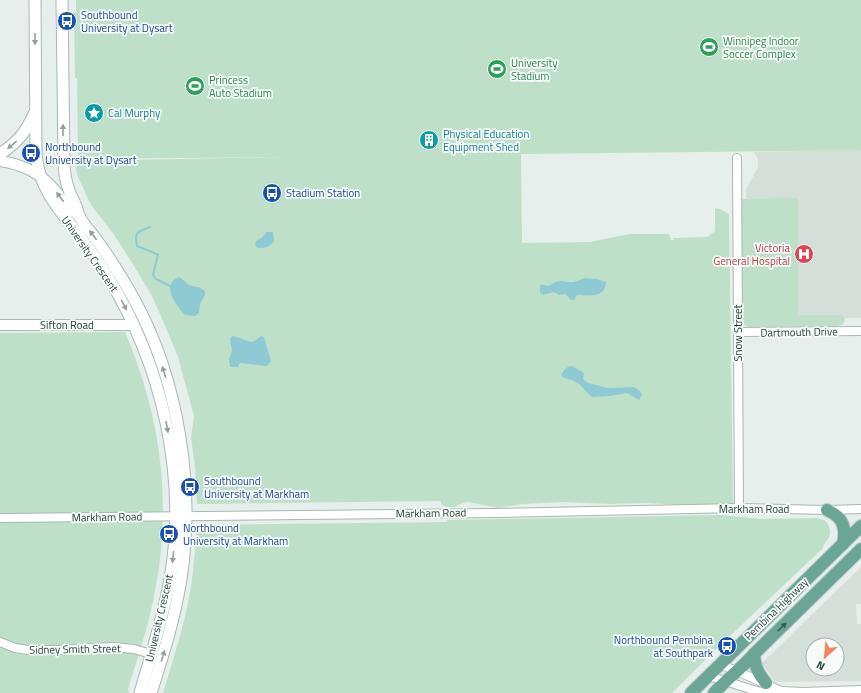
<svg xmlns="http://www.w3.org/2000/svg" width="861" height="693" viewBox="0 0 861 693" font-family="'Titillium Web',sans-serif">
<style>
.built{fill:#d4dfda;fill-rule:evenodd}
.green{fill:#bfe0c8}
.water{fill:#8ec9d4}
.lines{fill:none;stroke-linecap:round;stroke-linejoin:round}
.stream{stroke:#8ec9d4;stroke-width:2}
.minor-casing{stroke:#a8b8b2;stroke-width:10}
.tertiary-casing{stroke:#a8b8b2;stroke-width:12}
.secondary-casing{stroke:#a4bbb3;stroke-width:13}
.primary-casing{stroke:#c2cac8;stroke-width:14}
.minor{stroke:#fff;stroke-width:8}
.tertiary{stroke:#fff;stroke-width:10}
.secondary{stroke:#fff;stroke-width:11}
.primary{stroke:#6aa596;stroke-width:12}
.oneway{fill:#92a09c}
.oneway2{fill:#365b51}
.labels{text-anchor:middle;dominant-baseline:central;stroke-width:3.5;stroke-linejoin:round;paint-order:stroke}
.transit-label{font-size:11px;fill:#164399;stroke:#f7fbf9;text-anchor:start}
.leisure-label{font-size:11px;fill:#27864d;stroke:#f7fbf9;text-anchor:start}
.culture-label{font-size:11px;fill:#0d838f;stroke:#f7fbf9;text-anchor:start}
.health-label{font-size:11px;fill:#be3a42;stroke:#f7fbf9;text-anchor:end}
.street-label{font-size:11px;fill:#24423a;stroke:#f7fbf9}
</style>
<rect width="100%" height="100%" fill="#e6efeb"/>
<g class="built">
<path d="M 861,150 L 861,318 L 747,320 L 746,190 L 758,167 L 758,159 L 754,152 Z"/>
<path d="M 861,567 L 861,604 L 856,604 L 857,624 L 861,624 L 861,681 L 775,682 L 762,663 ZM 813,645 L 837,645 L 837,669 L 813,669 Z"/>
</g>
<g class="green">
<path d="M 76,0 L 861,0 L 861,150 L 521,154 L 522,243 L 590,242 L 629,234 L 669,234 L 671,240 L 674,240 L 673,238 L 707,237 L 715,231 L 715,208 L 720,209 L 729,214 L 733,505 L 681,505 L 647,503 L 608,504 L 563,502 L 523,504 L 498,508 L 468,502 L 460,504 L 455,507 L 446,507 L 441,504 L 441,501 L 197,504 L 195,467 L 191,438 L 194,416 L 178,357 L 163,321 L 152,296 L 131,261 L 112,232 L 91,205 L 77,175 L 75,161 L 288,157 L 78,159 L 77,78 L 75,78 L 74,13 L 76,12 Z"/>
<path d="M 798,198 L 798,315 L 842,315 L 844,317 L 845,321 L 842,325 L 837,326 L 748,327 L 743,324 L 741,320 L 741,201 L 743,199 Z"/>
<path d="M 125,332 C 135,356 144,381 150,406 C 167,473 167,543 151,610 C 145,637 136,663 128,689 L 129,693 L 0,693 L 0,333 Z"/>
<path d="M 721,515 L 760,519 L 817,518 C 819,519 822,519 824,520 C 830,524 832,533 828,539 C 826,542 824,543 823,548 L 712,653 L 672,693 L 163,693 C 173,660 184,627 190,592 C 194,570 195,548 197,525 L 448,522 L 447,520 Z"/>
</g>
<g class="water">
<path d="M 266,232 L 273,232 C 273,235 274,237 274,240 C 272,247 262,250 256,247 L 255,243 C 259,237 263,239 266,232 Z"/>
<path d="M 179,277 C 183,279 186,283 189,285 C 196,288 198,285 205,291 L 205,295 L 200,304 L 199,313 L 195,316 L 185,315 C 176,305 160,285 179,277 Z"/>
<path d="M 585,278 L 597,279 L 606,282 C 605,299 589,295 577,295 L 574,300 L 571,300 L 565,294 L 559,295 L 554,292 L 543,295 L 540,292 L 540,285 L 544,285 L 549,286 C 552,284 556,281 561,281 C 565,281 569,283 573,282 C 577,282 581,279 585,278 Z"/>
<path d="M 232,336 C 239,337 245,341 253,342 L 261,336 L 264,337 L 271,361 L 268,365 L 266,366 L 240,363 L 238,367 L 230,367 L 229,360 L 232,350 L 230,339 Z"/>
<path d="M 572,366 L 584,373 L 583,379 L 588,383 L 608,388 L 634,387 L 640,391 L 642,395 L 639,400 L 627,393 L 615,395 L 610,396 L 592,397 C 584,391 582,384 572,380 C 568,378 564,379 561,375 C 564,369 566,367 572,366 Z"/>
</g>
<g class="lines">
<path class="stream" d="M 150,227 C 138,232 134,231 137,246 L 152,252 L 158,255 L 153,275 L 156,279 L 170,286"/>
<defs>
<g id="minor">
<path d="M 737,158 L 739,508"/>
<path d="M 738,332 L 861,331"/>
<path d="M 0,518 L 494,513 L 739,508 L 827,510 L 861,509"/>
<path d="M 0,642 L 15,648 L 28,650 L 56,650 L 113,647 L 134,649 L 151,654"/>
<path d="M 720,664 L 748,676 L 781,691"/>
<path d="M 708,676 C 727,681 745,688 764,693"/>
<path d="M 764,693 L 782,691 L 803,692 L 861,690"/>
</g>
<g id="tertiary">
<path d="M 0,161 C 21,164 40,173 54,189 C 58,193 61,199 65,204 C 69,208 74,212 79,216"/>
<path d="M 0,325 L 134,325"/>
</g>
<g id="secondary">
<path d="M 35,0 L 36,153 C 38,185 56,206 75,230 C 86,245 98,260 108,277 C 162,365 188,476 170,579 C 163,618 151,655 140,693"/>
<path d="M 62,0 L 64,161 C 64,171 66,183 70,193 C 71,197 74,200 75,204 C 77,207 77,212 79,215 C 82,224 93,234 98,242 C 112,261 124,281 135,301 C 179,382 195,488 181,579 C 175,618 163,655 151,693"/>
<path d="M 0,154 C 18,142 26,132 34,114"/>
</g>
<g id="primary">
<path d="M 827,510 C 831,512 835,514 838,517 C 845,524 845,535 843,544"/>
<path d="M 754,654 C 755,667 758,673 766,683"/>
<path d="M 691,693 L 861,526"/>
<path d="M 714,693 C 727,679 742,668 754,654 L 861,549"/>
</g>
</defs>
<use href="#minor" class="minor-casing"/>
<use href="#tertiary" class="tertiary-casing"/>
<use href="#secondary" class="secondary-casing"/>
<use href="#primary" class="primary-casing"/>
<use href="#minor" class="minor"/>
<use href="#tertiary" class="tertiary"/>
<use href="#secondary" class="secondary"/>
<use href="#primary" class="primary"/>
</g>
<defs><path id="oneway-solid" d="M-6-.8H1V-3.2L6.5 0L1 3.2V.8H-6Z"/></defs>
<g class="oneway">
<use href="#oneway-solid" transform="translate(35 39) rotate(90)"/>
<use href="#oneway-solid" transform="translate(63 130) rotate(-90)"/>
<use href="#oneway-solid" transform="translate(12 145) rotate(141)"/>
<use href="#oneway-solid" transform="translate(60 197) rotate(-127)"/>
<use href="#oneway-solid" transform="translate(93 235) rotate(-127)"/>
<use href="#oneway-solid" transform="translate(124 305) rotate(63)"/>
<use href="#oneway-solid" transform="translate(164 372) rotate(-108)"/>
<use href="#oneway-solid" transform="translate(167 427) rotate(80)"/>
<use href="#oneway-solid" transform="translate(173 557) rotate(96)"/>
<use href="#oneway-solid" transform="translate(163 656) rotate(-73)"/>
</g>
<use class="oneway2" href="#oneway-solid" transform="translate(782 627) rotate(-45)"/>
<defs>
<symbol id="bus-disc" viewBox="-11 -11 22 22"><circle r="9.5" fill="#1a4fb4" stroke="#f7fbf9"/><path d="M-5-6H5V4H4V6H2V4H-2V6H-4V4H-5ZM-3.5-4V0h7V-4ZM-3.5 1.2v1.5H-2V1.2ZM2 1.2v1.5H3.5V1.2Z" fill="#fff"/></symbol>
<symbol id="stadium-disc" viewBox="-11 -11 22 22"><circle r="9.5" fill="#2e9e5b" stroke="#f7fbf9"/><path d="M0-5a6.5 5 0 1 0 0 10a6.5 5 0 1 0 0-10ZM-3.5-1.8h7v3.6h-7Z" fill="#fff"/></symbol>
<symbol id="sight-disc" viewBox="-11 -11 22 22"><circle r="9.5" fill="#0f9aa8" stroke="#f7fbf9"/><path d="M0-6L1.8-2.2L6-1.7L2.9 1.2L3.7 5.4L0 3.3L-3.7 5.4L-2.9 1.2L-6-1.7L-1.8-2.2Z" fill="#fff"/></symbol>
<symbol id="building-disc" viewBox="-11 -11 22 22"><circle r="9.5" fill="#0f9aa8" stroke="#f7fbf9"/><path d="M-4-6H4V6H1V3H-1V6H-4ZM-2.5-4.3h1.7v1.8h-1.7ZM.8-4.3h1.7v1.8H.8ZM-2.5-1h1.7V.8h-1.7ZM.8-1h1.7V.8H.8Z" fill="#fff"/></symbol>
<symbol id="hospital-disc" viewBox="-11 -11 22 22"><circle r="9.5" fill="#e0444e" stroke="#f7fbf9"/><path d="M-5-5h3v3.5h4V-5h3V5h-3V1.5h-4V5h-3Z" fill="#fff"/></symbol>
</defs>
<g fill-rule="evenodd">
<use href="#bus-disc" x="56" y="10" width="22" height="22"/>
<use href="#stadium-disc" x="698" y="36" width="22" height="22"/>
<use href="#stadium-disc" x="486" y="58" width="22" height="22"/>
<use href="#stadium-disc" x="184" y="75" width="22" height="22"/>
<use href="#sight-disc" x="83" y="102" width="22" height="22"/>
<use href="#building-disc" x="418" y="129" width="22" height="22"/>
<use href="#bus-disc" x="20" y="142" width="22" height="22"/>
<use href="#bus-disc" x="261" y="182" width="22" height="22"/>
<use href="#hospital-disc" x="793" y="243" width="22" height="22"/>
<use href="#bus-disc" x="179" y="476" width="22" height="22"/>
<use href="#bus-disc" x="158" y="523" width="22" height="22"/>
<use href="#bus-disc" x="716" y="635" width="22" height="22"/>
</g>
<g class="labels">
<g class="transit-label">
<text x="81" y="15">Southbound<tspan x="81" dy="13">University at Dysart</tspan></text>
<text x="45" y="147">Northbound<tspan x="45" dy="13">University at Dysart</tspan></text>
<text x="286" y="193">Stadium Station</text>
<text x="204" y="481">Southbound<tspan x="204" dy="13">University at Markham</tspan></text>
<text x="183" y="528">Northbound<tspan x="183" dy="13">University at Markham</tspan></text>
<text x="713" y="640" text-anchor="end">Northbound Pembina<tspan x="713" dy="13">at Southpark</tspan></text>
</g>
<g class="leisure-label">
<text x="723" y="41">Winnipeg Indoor<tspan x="723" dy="13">Soccer Complex</tspan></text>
<text x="511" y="63">University<tspan x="511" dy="13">Stadium</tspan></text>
<text x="209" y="80">Princess<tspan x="209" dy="13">Auto Stadium</tspan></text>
</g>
<g class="culture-label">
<text x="108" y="113">Cal Murphy</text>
<text x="443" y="134">Physical Education<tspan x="443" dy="13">Equipment Shed</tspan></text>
</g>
<g class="health-label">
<text x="790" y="248">Victoria<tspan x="790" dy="13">General Hospital</tspan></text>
</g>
<g class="street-label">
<text transform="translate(90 254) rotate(55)">University Crescent</text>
<text x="67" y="325">Sifton Road</text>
<text transform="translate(799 332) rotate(-1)">Dartmouth Drive</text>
<text transform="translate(738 333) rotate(-90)">Snow Street</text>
<text x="754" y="509">Markham Road</text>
<text transform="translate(431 513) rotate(-1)">Markham Road</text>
<text transform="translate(107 517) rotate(-1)">Markham Road</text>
<text transform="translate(776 609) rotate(-44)">Pembina Highway</text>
<text transform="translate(159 618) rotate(-77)">University Crescent</text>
<text transform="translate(75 649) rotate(-1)">Sidney Smith Street</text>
</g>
</g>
<g transform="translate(825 657) rotate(207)"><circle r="19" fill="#f7fbf9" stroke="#a3b1ad"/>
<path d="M0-3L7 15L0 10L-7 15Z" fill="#f4845f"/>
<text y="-6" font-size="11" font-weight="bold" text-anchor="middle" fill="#24423a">N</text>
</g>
</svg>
